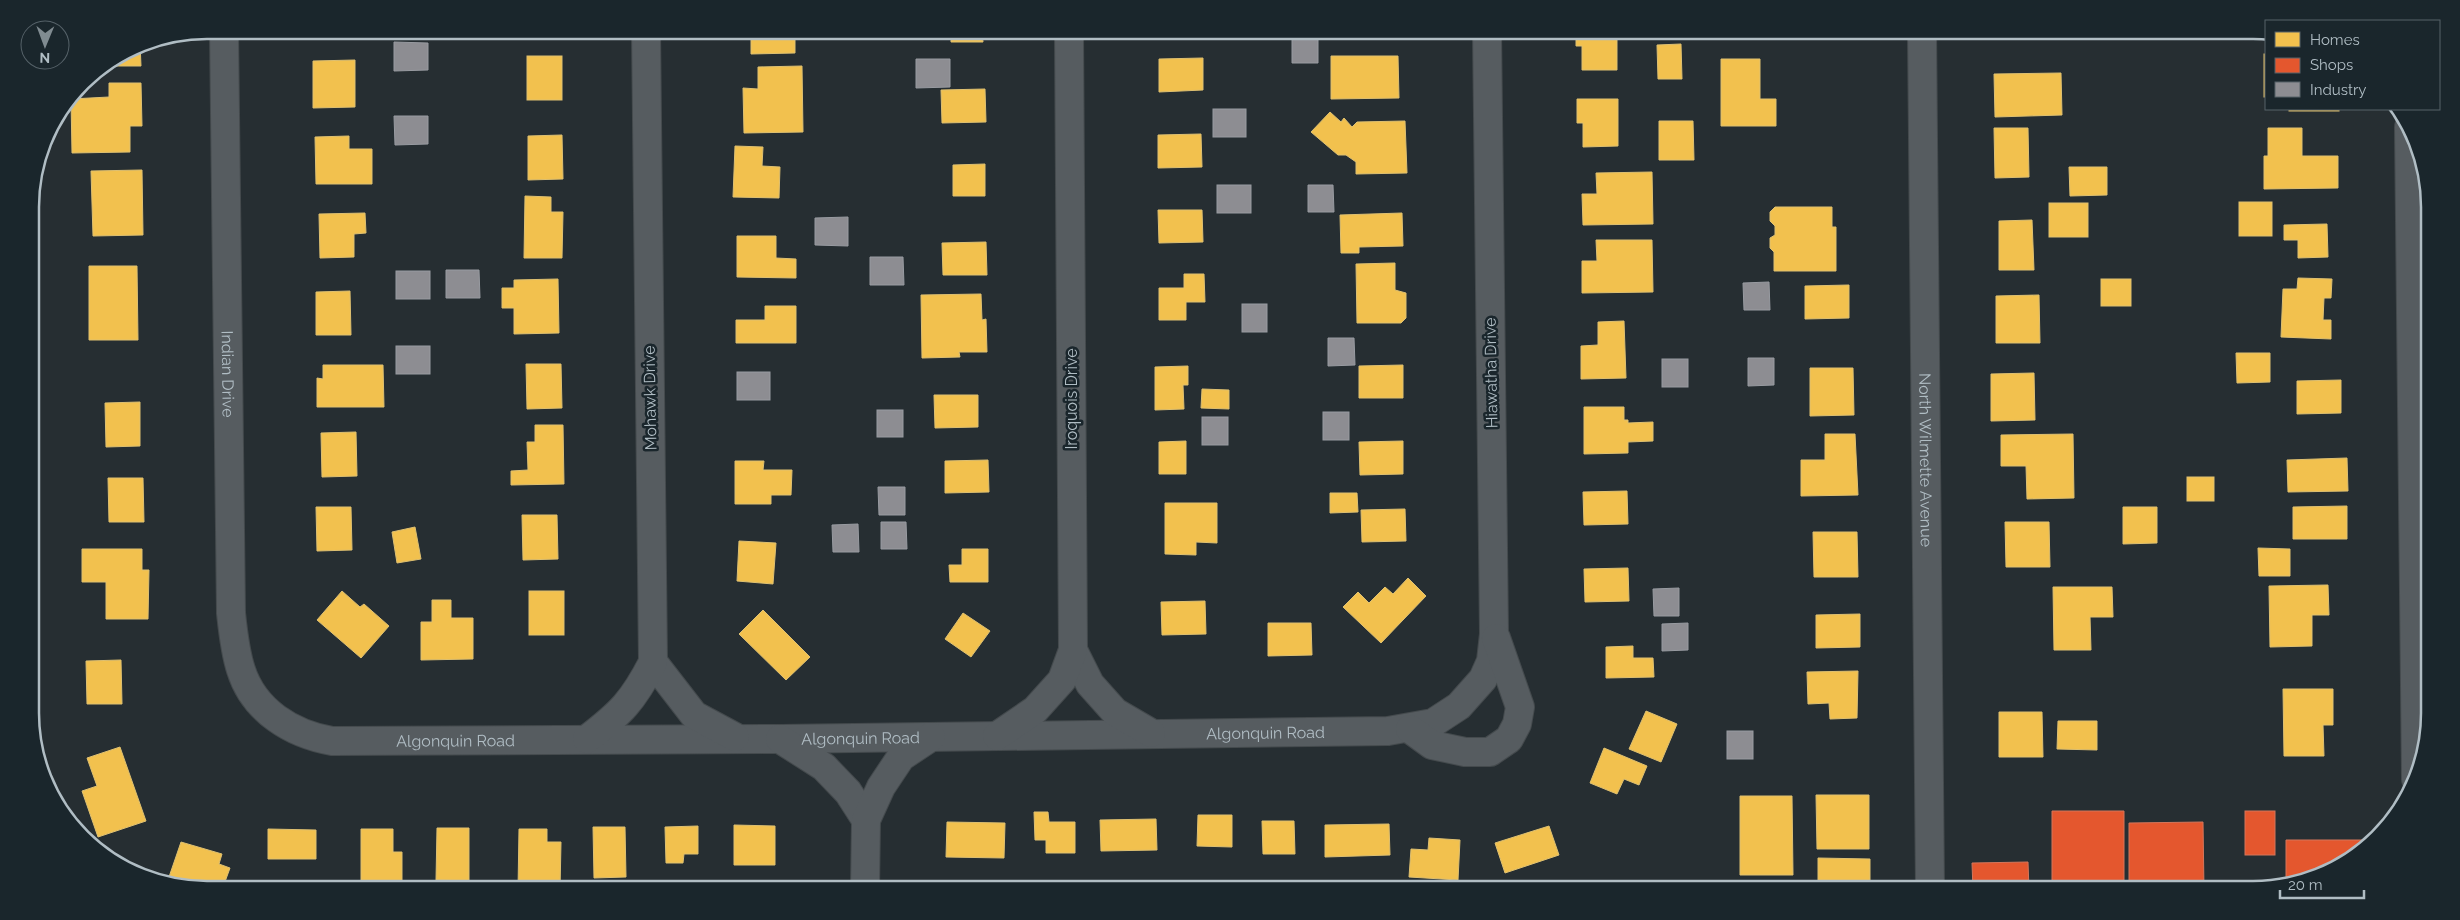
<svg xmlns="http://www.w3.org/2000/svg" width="2460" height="920" viewBox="0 0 2460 920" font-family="Raleway,sans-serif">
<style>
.homes{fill:#f2c14e;stroke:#dec071}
.shops{fill:#e4572e;stroke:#d4765b}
.industry{fill:#8d8d92;stroke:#989ba1}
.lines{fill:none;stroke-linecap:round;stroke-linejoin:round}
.street-casing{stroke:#444a4d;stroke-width:30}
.street{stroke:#565c60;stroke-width:28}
.labels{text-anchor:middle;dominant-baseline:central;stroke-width:5;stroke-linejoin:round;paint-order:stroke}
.street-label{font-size:16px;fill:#b0bdc4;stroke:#1a262c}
.rim{fill:none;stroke:#b0bdc4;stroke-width:2.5}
</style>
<rect width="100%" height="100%" fill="#262e32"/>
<g class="homes">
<path d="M 751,30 L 795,30 L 795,53 L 751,54 Z"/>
<path d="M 951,30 L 982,30 L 983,42 L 951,42 Z"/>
<path d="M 1576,30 L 1617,30 L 1617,70 L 1582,70 L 1582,46 L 1576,46 Z"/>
<path d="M 1791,30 L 1855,30 L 1855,35 L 1791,37 Z"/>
<path d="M 140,43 L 141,66 L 103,66 Z"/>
<path d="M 1681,44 L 1682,79 L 1658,79 L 1657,45 Z"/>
<rect x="2264" y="54" width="2" height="43"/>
<rect x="527" y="56" width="35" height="44"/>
<path d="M 1331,56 L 1398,56 L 1399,98 L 1331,99 Z"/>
<path d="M 1203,58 L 1203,90 L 1159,92 L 1159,59 Z"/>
<path d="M 1721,59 L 1760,59 L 1760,99 L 1776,99 L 1776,126 L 1721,126 Z"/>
<path d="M 355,60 L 355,107 L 313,108 L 313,61 Z"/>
<path d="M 802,66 L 803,132 L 744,133 L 743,88 L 758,89 L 758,67 Z"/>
<path d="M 2061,73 L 2062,115 L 1995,117 L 1994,74 Z"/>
<path d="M 109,83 L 141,83 L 142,126 L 130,126 L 130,152 L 72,153 L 71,99 L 109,97 Z"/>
<path d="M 985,89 L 986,122 L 942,123 L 941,90 Z"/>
<path d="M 1577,99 L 1618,99 L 1618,146 L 1583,147 L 1583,123 L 1577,123 Z"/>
<rect x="2289" y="109" width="50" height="2"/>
<path d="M 1330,112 L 1341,122 L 1344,118 L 1352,127 L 1357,122 L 1405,121 L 1407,173 L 1356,174 L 1356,162 L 1346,155 L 1338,155 L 1311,132 Z"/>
<path d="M 1659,121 L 1693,121 L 1694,160 L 1659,160 Z"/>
<path d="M 1994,128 L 2028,128 L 2029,177 L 1995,178 Z"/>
<path d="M 2268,128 L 2302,128 L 2302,156 L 2338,156 L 2338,188 L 2264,189 L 2264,156 L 2268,156 Z"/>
<path d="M 1201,134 L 1202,167 L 1158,168 L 1158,135 Z"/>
<path d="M 562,135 L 563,179 L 528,180 L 528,136 Z"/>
<path d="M 349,136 L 349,149 L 372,149 L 372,184 L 316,184 L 315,137 Z"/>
<path d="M 735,146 L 763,147 L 762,166 L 780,167 L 779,198 L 733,197 Z"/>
<path d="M 985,164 L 985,196 L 953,196 L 953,165 Z"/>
<path d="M 2069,167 L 2107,167 L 2107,195 L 2070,196 Z"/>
<path d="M 142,170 L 143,235 L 93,236 L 91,171 Z"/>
<path d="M 1652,172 L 1653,224 L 1583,225 L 1582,194 L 1597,194 L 1596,173 Z"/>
<path d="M 525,196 L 551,197 L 551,212 L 563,212 L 562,258 L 524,258 Z"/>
<rect x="2239" y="202" width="33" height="34"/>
<rect x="2049" y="203" width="39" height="34"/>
<path d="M 1775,207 L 1832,207 L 1832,227 L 1836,227 L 1836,271 L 1774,271 L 1774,252 L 1770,248 L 1770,238 L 1775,235 L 1775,226 L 1770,221 L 1770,212 Z"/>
<path d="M 1158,210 L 1202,210 L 1203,242 L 1159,243 Z"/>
<path d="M 365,213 L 366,233 L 354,234 L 354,257 L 320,258 L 319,214 Z"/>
<path d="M 1402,213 L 1403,246 L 1359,247 L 1359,253 L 1341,253 L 1340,215 Z"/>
<path d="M 2032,220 L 2034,270 L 1999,270 L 1999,221 Z"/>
<path d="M 2327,224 L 2328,257 L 2298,258 L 2298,240 L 2284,240 L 2284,225 Z"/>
<path d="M 737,236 L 776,236 L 776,258 L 796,259 L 796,278 L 737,277 Z"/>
<path d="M 1596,240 L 1652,240 L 1653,292 L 1582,293 L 1582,261 L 1597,261 Z"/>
<path d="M 986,242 L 987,275 L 943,275 L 942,243 Z"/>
<path d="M 1395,263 L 1395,290 L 1406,293 L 1406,318 L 1401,323 L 1357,323 L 1356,264 Z"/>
<path d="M 89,266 L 137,266 L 138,340 L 89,340 Z"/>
<path d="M 1184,274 L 1204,274 L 1205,302 L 1186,302 L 1186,320 L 1159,320 L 1159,288 L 1184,288 Z"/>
<path d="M 2298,278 L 2332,279 L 2331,298 L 2324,298 L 2323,320 L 2331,320 L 2331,339 L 2281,337 L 2283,289 L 2297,289 Z"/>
<path d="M 558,279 L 559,333 L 514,334 L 514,308 L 502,308 L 502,288 L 514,288 L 514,280 Z"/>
<rect x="2101" y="279" width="30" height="27"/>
<path d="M 1849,285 L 1849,318 L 1805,319 L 1805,286 Z"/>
<path d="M 350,291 L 351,335 L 316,335 L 316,292 Z"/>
<path d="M 981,294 L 982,320 L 986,319 L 987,352 L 959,352 L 960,357 L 922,358 L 921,295 Z"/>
<path d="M 2039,295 L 2040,343 L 1996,343 L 1996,296 Z"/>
<path d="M 765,306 L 796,306 L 796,343 L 736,343 L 736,320 L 765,320 Z"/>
<path d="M 1624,321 L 1626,378 L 1581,379 L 1581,346 L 1598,345 L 1598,322 Z"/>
<path d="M 2236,353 L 2270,353 L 2270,382 L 2237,383 Z"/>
<path d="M 526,364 L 561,364 L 562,408 L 527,409 Z"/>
<path d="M 323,365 L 383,365 L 384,407 L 317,407 L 317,378 L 323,379 Z"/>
<path d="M 1403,365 L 1403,398 L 1359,398 L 1359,366 Z"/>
<path d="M 1188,366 L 1188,385 L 1183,385 L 1184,409 L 1155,410 L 1155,367 Z"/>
<path d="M 1810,368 L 1853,368 L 1854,415 L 1810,416 Z"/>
<path d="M 2034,373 L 2035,420 L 1991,421 L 1991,374 Z"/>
<path d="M 2341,380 L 2341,413 L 2297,414 L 2297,381 Z"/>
<path d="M 1202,389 L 1229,390 L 1229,409 L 1201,408 Z"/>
<path d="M 934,395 L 978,395 L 978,427 L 935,428 Z"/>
<path d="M 140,402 L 140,446 L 106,447 L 105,403 Z"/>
<path d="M 1584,407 L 1624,407 L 1624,420 L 1628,420 L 1628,423 L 1653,422 L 1653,441 L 1628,442 L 1628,453 L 1584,454 Z"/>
<path d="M 535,425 L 563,425 L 564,484 L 511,485 L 511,471 L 528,470 L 527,442 L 535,442 Z"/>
<path d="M 356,432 L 357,476 L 322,477 L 321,433 Z"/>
<path d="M 1825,434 L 1855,434 L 1858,495 L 1801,496 L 1801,460 L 1825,460 Z"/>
<path d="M 2073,434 L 2074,498 L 2027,499 L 2026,466 L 2001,466 L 2001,435 Z"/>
<path d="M 1186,441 L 1186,474 L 1159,474 L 1159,442 Z"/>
<path d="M 1403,441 L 1403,474 L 1360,475 L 1359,442 Z"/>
<path d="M 2347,458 L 2348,491 L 2288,492 L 2287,460 Z"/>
<path d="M 988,460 L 989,492 L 945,493 L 945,461 Z"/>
<path d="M 735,461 L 764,461 L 763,470 L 792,470 L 791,495 L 771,495 L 771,504 L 735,504 Z"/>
<rect x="2187" y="477" width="27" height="24"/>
<path d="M 108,478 L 143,478 L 144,522 L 109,522 Z"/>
<path d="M 1627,491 L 1628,524 L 1584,525 L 1583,492 Z"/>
<path d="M 1330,493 L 1357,493 L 1358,512 L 1330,513 Z"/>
<path d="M 1165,503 L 1217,503 L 1217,543 L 1196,542 L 1196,555 L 1165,554 Z"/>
<path d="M 2347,506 L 2347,539 L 2293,539 L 2293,507 Z"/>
<path d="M 316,507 L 351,507 L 352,550 L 317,551 Z"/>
<path d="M 2123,507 L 2157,507 L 2157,543 L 2123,544 Z"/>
<path d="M 1405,509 L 1406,541 L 1362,542 L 1361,510 Z"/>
<path d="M 522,515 L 557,515 L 558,559 L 523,560 Z"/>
<path d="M 2005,522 L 2049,522 L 2050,567 L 2006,567 Z"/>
<path d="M 415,527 L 421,559 L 397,563 L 392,532 Z"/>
<path d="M 1813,532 L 1857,532 L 1858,577 L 1814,577 Z"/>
<path d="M 739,541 L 776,543 L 773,584 L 737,581 Z"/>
<path d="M 2258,548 L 2290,549 L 2290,576 L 2259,576 Z"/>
<path d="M 82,549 L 142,549 L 142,570 L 149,570 L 148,619 L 106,619 L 106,582 L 82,582 Z"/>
<path d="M 962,549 L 988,549 L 988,582 L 950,582 L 949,565 L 962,565 Z"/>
<path d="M 1628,568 L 1629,601 L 1585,602 L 1584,569 Z"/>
<path d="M 1408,578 L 1426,596 L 1381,643 L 1343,607 L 1358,592 L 1369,603 L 1385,587 L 1393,594 Z"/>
<path d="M 2328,585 L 2329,615 L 2312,615 L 2312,646 L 2270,647 L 2269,586 Z"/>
<path d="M 2053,587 L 2112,587 L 2113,617 L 2090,617 L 2091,650 L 2054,650 Z"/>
<path d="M 342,591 L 360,607 L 364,604 L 389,626 L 361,658 L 317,620 Z"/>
<rect x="529" y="591" width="35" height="44"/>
<path d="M 432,600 L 451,600 L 451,618 L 473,618 L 473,659 L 421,660 L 421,622 L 432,622 Z"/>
<path d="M 1205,601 L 1206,634 L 1162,635 L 1161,602 Z"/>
<path d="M 763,610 L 810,657 L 786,680 L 739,634 Z"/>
<path d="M 963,613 L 990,631 L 971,657 L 945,639 Z"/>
<path d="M 1860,614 L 1860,647 L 1816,648 L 1816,615 Z"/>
<path d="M 1268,623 L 1311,623 L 1312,655 L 1268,656 Z"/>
<path d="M 1633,646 L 1633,658 L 1653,658 L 1654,677 L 1606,678 L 1606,647 Z"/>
<path d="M 121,660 L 122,704 L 87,704 L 86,661 Z"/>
<path d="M 1858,671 L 1857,718 L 1830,719 L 1829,703 L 1808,704 L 1807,672 Z"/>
<path d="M 2283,689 L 2333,689 L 2333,725 L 2323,725 L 2324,756 L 2284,756 Z"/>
<path d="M 1646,711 L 1677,724 L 1661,762 L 1629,749 Z"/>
<path d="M 1999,712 L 2042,712 L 2043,757 L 1999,757 Z"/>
<path d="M 2058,721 L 2097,721 L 2097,750 L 2057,749 Z"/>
<path d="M 120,747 L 146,821 L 98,837 L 82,791 L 97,786 L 87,758 Z"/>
<path d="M 1604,748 L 1647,766 L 1639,785 L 1624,779 L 1617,794 L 1590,783 Z"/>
<path d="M 1816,795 L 1869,795 L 1869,849 L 1817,849 Z"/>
<path d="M 1740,796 L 1792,796 L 1793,875 L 1740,875 Z"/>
<path d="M 1034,812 L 1048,812 L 1049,822 L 1075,822 L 1075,853 L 1046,853 L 1046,840 L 1035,840 Z"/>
<path d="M 1198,815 L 1232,815 L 1232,847 L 1197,846 Z"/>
<path d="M 1156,819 L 1157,850 L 1101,851 L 1100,820 Z"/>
<path d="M 1262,821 L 1294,821 L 1295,854 L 1263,854 Z"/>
<path d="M 947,822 L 1005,823 L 1004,858 L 946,857 Z"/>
<path d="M 1389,824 L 1390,855 L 1325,857 L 1325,825 Z"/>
<path d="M 734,825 L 775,826 L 775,865 L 734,865 Z"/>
<path d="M 698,826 L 698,854 L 684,854 L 683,863 L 666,863 L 665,827 Z"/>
<path d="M 1549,826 L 1559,855 L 1505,873 L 1495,843 Z"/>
<path d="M 593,827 L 625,827 L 626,877 L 594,878 Z"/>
<path d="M 437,828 L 469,828 L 469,881 L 436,880 Z"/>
<path d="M 268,829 L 316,830 L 316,859 L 268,859 Z"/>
<path d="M 361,829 L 393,829 L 393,852 L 402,852 L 402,886 L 361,886 Z"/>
<path d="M 519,829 L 547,829 L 547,842 L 561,842 L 560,890 L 518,889 Z"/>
<path d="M 1429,838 L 1460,840 L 1458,880 L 1409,877 L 1411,849 L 1428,850 Z"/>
<path d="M 181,842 L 222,854 L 219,864 L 230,868 L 222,890 L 190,887 L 191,884 L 169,877 Z"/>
<path d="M 1818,858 L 1870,859 L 1870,890 L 1818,890 Z"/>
<path d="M 1290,881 L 1307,884 L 1306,890 L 1289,890 Z"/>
</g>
<g class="shops">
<path d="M 2052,811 L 2124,811 L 2124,890 L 2052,889 Z"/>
<rect x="2245" y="811" width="30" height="44"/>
<path d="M 2203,822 L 2204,890 L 2129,890 L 2129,823 Z"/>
<path d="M 2286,840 L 2370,840 L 2370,844 L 2361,853 L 2310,880 L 2286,885 Z"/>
<path d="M 2028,862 L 2029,890 L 1973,890 L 1972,863 Z"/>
</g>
<g class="industry">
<path d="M 1318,35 L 1318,63 L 1292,63 L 1292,36 Z"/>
<path d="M 394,42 L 428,43 L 428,70 L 394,71 Z"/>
<path d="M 916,59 L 950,59 L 950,87 L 916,88 Z"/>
<rect x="1213" y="109" width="33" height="28"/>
<path d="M 394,116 L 428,116 L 428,144 L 395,145 Z"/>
<rect x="1217" y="185" width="34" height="28"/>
<path d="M 1308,185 L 1333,185 L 1334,212 L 1308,212 Z"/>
<path d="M 848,217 L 848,246 L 815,245 L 815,218 Z"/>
<path d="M 870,257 L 903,257 L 904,285 L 870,285 Z"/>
<path d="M 446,270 L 479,270 L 480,298 L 446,298 Z"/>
<rect x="396" y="271" width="34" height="28"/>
<path d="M 1769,282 L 1770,310 L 1744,310 L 1743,283 Z"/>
<rect x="1242" y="304" width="25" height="28"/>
<path d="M 1328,338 L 1354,338 L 1355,365 L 1328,366 Z"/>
<rect x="396" y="346" width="34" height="28"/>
<path d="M 1748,358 L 1774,358 L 1774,385 L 1748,386 Z"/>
<rect x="1662" y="359" width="26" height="28"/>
<rect x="737" y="372" width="33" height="28"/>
<rect x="877" y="410" width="26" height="27"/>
<rect x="1323" y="412" width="26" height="28"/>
<rect x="1202" y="417" width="26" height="28"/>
<path d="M 878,487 L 905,487 L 905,515 L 879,515 Z"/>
<path d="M 881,522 L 906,522 L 907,549 L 881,549 Z"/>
<path d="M 858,524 L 859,552 L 833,552 L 832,525 Z"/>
<path d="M 1679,588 L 1679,616 L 1654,616 L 1653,589 Z"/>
<path d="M 1688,623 L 1688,650 L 1662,651 L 1662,624 Z"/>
<rect x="1727" y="731" width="26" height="28"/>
</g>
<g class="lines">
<defs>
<g id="street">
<path id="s1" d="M 224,30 L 231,613 C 233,632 235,652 241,670 C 254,711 292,734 332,741 L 780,739 L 1388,731 L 1433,723 L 1459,706 L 1483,679 L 1491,661 L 1494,634 L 1487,30"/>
<path id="s2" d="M 1922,30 L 1930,890"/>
<path d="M 2409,127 L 2416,779"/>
<path d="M 1073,650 L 1090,684 L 1115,712 L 1151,733"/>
<path d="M 653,662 L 694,715 L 735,737"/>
<path d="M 1410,729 L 1432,745 L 1465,752 L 1490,752 L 1509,739 L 1517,724 L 1520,707 L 1496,638"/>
<path d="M 997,736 L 1035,710 L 1062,680 L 1073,650 L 1069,30"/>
<path d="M 587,739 C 621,713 633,701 653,662 L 646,30"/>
<path d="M 780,739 L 824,767 L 848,792 L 866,820"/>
<path d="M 865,890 L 866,820 L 881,787 L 901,757 L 931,737"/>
</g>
</defs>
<use href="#street" class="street-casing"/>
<use href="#street" class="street"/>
</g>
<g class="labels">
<g class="street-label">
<text transform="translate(1491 373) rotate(-91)">Hiawatha Drive</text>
<text stroke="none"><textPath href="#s1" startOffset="344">Indian Drive</textPath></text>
<text transform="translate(650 398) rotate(-91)">Mohawk Drive</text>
<text transform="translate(1071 399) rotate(-90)">Iroquois Drive</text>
<text stroke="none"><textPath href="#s2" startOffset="430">North Wilmette Avenue</textPath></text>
<text stroke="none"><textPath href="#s1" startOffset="1696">Algonquin Road</textPath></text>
<text stroke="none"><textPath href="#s1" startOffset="1291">Algonquin Road</textPath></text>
<text stroke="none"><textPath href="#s1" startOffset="886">Algonquin Road</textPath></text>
</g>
</g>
<path d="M0 0H2460V920H0ZM207 39H2253A168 168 0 0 1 2421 207V713A168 168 0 0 1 2253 881H207A168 168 0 0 1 39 713V207A168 168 0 0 1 207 39Z" fill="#1a262c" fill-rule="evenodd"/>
<path class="rim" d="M207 39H2253A168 168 0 0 1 2421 207V713A168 168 0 0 1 2253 881H207A168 168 0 0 1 39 713V207A168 168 0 0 1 207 39Z"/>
<rect x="2265" y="20" width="175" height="90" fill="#1a262c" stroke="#566269"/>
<rect x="2275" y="32" width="25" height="15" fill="#f2c14e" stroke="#566269"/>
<text x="2310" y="45" font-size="15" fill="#b0bdc4">Homes</text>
<rect x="2275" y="58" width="25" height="15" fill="#e4572e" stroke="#566269"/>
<text x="2310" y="70" font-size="15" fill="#b0bdc4">Shops</text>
<rect x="2275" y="82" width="25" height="15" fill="#8d8d92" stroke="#566269"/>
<text x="2310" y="95" font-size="15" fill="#b0bdc4">Industry</text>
<g transform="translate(45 45) rotate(181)"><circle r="24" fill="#1a262c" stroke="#566269"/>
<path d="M0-4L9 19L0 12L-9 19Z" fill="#808b91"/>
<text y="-8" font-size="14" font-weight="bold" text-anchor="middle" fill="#b0bdc4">N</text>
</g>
<path d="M2280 890v8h84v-8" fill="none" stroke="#b0bdc4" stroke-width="2.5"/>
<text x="2288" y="890" font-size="15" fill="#b0bdc4" stroke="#1a262c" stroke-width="4" paint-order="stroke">20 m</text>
</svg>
